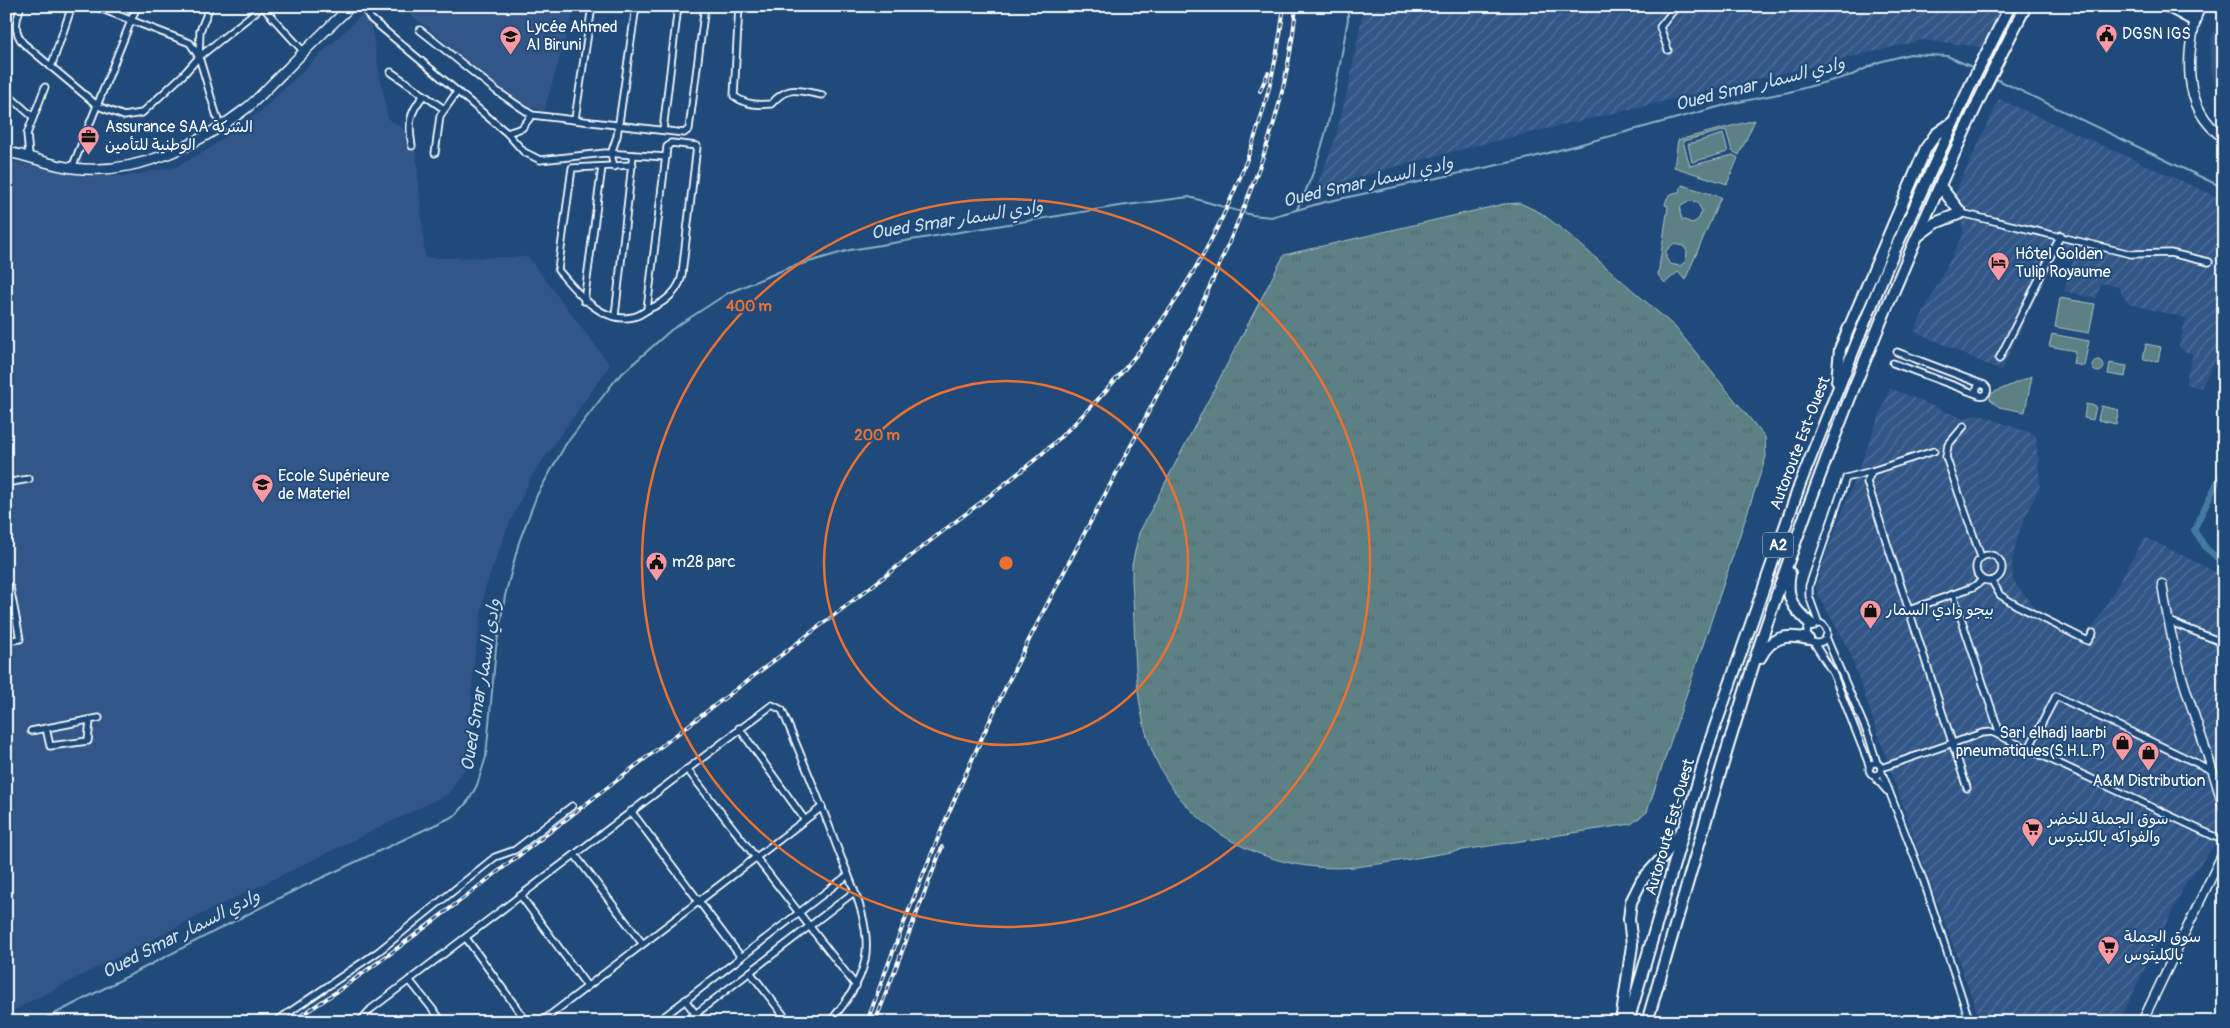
<svg xmlns="http://www.w3.org/2000/svg" width="2230" height="1028" viewBox="0 0 2230 1028" font-family="Pangolin,'Playpen Sans Arabic',sans-serif">
<style>
.built{fill:#325787}
.industrial{fill:url(#industrial-furrows)}
.grass{fill:#5d8085;stroke:#aec0c2;fill-rule:evenodd}
.park{fill:url(#park-tufts);stroke:#aec0c2}
.lines{fill:none;stroke-linecap:round;stroke-linejoin:round}
.stream{stroke:#8fafc6;stroke-width:2}
.canal{stroke:#447aa0;stroke-width:6}
.minor-casing{stroke:#fff;stroke-width:9}
.tertiary-casing{stroke:#fff;stroke-width:11}
.secondary-casing{stroke:#fff;stroke-width:12}
.primary-casing{stroke:#fff;stroke-width:12}
.motorway-casing{stroke:#fff;stroke-width:14}
.minor{stroke:#1f4a7a;stroke-width:5.5}
.tertiary{stroke:#1f4a7a;stroke-width:8}
.secondary{stroke:#1f4a7a;stroke-width:9}
.primary{stroke:#1f4a7a;stroke-width:9}
.motorway{stroke:#1f4a7a;stroke-width:10}
.rail-casing{stroke:#fff;stroke-width:4}
.rail{stroke:#1f4a7a;stroke-width:2;stroke-dasharray:5.5;stroke-linecap:butt}
.ring{fill:none;stroke:#eb7230;stroke-width:2.5}
.labels{text-anchor:middle;dominant-baseline:central;stroke-width:4;stroke-linejoin:round;paint-order:stroke}
.shield{fill:#1f4a7a;stroke:#bcc9d7;stroke-width:1}
.shield-label{font-size:15px;font-weight:bold;fill:#fff}
.poi-label{font-size:16px;fill:#fff;stroke:#1f4a7a;text-anchor:start}
.street-label{font-size:16px;fill:#fff;stroke:#1f4a7a}
.water-label{font-size:18px;font-style:italic;fill:#d0dee7;stroke:#1f4a7a}
.centre{fill:#eb7230;stroke:#1f4a7a;stroke-width:2.5}
.ring-label{font-size:15px;text-anchor:middle;font-weight:bold;fill:#eb7230;stroke:#1f4a7a;stroke-width:4;stroke-linejoin:round;paint-order:stroke}
</style>
<defs>
<pattern id="industrial-furrows" width="10" height="10" patternUnits="userSpaceOnUse" patternTransform="scale(1.25)"><rect width="10" height="10" fill="#325787"/><path d="M-1 1l2-2M0 10L10 0M9 11l2-2" fill="none" stroke="#517099"/></pattern>
<pattern id="park-tufts" width="24" height="20" patternUnits="userSpaceOnUse" patternTransform="scale(1.25)"><rect width="24" height="20" fill="#5d8085"/><path d="M3 7l-1-3M5 7V3M7 7l1-3M15 17l-1-3M17 17v-4M19 17l1-3" fill="none" stroke="#55696b"/></pattern>
</defs>
<rect width="100%" height="100%" fill="#1f4a7a"/>
<filter id="ink" filterUnits="userSpaceOnUse"><feTurbulence type="fractalNoise" baseFrequency=".02" numOctaves="2"/><feDisplacementMap in="SourceGraphic" scale="10" xChannelSelector="R" yChannelSelector="G"/><feConvolveMatrix kernelMatrix="1 2 1 2 8 2 1 2 1" color-interpolation-filters="sRGB"/></filter>
<g filter="url(#ink)">
<g class="built">
<path d="M 398,6 L 575,6 L 544,111 L 529,107 L 503,92 L 428,28 Z"/>
<path d="M 368,9 L 388,119 L 402,127 L 416,152 L 425,258 L 528,257 L 610,365 L 531,477 L 506,531 L 485,589 L 474,662 L 467,765 L 448,794 L 200,915 L 6,1014 L 6,160 L 79,175 L 126,176 L 176,167 L 210,148 L 263,109 Z"/>
<path d="M 2224,9 L 2224,104 L 2214,83 L 2210,60 L 2212,35 Z"/>
</g>
<g class="industrial">
<path d="M 1364,6 L 2003,6 L 1981,47 L 1923,40 L 1454,151 L 1349,180 L 1313,196 L 1334,142 L 1349,85 Z"/>
<path d="M 1999,99 L 2224,200 L 2224,344 L 2201,388 L 2185,384 L 2193,354 L 2183,351 L 2179,346 L 2186,318 L 2128,304 L 2118,287 L 2101,283 L 2096,299 L 2064,291 L 2075,253 L 2059,249 L 2001,371 L 1914,331 L 1964,232 L 1955,193 Z"/>
<path d="M 1890,388 L 1964,419 L 1978,414 L 2036,435 L 2040,486 L 2020,529 L 2012,561 L 2013,581 L 2038,612 L 2088,636 L 2145,537 L 2224,576 L 2224,832 L 2186,883 L 2119,1022 L 1981,1022 L 1917,847 L 1850,653 L 1818,594 L 1816,588 L 1820,570 Z"/>
</g>
<g class="grass">
<path d="M 1755,120 L 1739,155 L 1732,151 L 1726,130 L 1683,141 L 1690,166 L 1733,155 L 1738,158 L 1727,184 L 1674,167 L 1678,140 Z"/>
<path d="M 1723,134 L 1728,152 L 1692,162 L 1688,144 Z"/>
<path d="M 1682,185 L 1721,197 L 1685,280 L 1678,272 L 1665,283 L 1658,275 L 1668,206 L 1665,205 C 1667,196 1669,193 1679,192 ZM 1690,201 L 1697,202 L 1702,211 L 1698,220 L 1692,223 L 1682,219 L 1680,213 L 1681,206 ZM 1673,244 L 1683,246 L 1687,251 L 1686,261 L 1680,266 L 1670,264 L 1666,258 L 1666,251 Z"/>
<path d="M 2060,298 L 2095,304 L 2089,333 L 2055,327 Z"/>
<path d="M 2052,334 L 2089,341 L 2084,366 L 2073,364 L 2075,351 L 2049,346 Z"/>
<path d="M 2146,344 L 2161,347 L 2158,361 L 2143,359 Z"/>
<circle cx="2098" cy="366" r="6"/>
<path d="M 2110,363 L 2127,366 L 2125,377 L 2108,374 Z"/>
<path d="M 2032,376 L 2025,412 L 1999,407 L 1990,399 L 1990,394 Z"/>
<path d="M 2086,404 L 2096,406 L 2093,420 L 2084,418 Z"/>
<path d="M 2101,406 L 2119,410 L 2116,424 L 2098,420 Z"/>
</g>
<path class="park" d="M 1520,203 L 1541,213 L 1567,233 L 1675,327 L 1765,437 L 1766,457 L 1647,812 L 1631,824 C 1575,833 1519,841 1463,850 C 1427,856 1391,863 1355,867 C 1268,875 1177,828 1149,742 C 1132,692 1136,633 1132,581 L 1132,565 L 1139,533 L 1284,255 L 1504,204 Z"/>
<g class="lines">
<g class="stream">
<path d="M 1994,78 L 2224,188"/>
<path d="M 1297,209 C 1328,150 1336,84 1348,19 L 1348,6"/>
<path d="M 39,1022 L 285,895 L 456,815 L 469,800 L 477,785 L 486,757 L 496,648 L 505,596 L 519,542 L 537,495 L 566,444 L 617,378 L 671,330 L 728,293 L 788,268 L 850,250 L 1119,206 L 1189,197 L 1252,215 L 1271,217 L 1325,202 L 1526,159 L 1729,104 L 1789,92 L 1852,75 L 1879,62 L 1910,54 L 1947,56 L 1974,68"/>
</g>
<path class="canal" d="M 2224,468 L 2194,530 L 2206,548 L 2224,564"/>
<defs>
<g id="minor">
<path d="M 21,6 C 16,20 13,31 23,43 L 98,106 L 124,116 L 142,113 L 183,75 L 199,57 L 200,31 L 210,6"/>
<path d="M 94,6 L 190,43 L 199,57 L 220,127"/>
<path d="M 262,6 L 304,52"/>
<path d="M 364,6 L 370,18 L 507,133 L 522,128 L 532,115"/>
<path d="M 739,6 L 734,96 C 746,105 757,105 771,104 C 789,84 798,91 822,95"/>
<path d="M 420,30 L 498,92 L 532,115 L 684,133 L 689,129 L 705,6"/>
<path d="M 1668,50 L 1660,27 L 1677,6"/>
<path d="M 199,57 L 263,6"/>
<path d="M 51,67 L 72,6"/>
<path d="M 391,72 L 444,109"/>
<path d="M 6,93 L 33,117"/>
<path d="M 575,119 L 592,6"/>
<path d="M 663,130 L 678,6"/>
<path d="M 507,133 L 524,152 L 540,160 L 605,153 L 666,157"/>
<path d="M 412,146 C 408,123 409,113 424,95"/>
<path d="M 435,153 L 440,116 L 457,92"/>
<path d="M 29,155 L 27,134 L 45,87"/>
<path d="M 633,165 L 572,168 L 558,270 C 576,291 601,324 633,317 C 641,316 645,310 653,307 C 667,301 680,289 682,274 L 697,146 L 671,143 L 667,147 L 647,309"/>
<path d="M 614,167 L 611,154 L 617,136 L 636,6"/>
<path d="M 72,168 L 137,6"/>
<path d="M 1961,213 L 2131,254 L 2170,253 L 2209,262"/>
<path d="M 584,301 L 602,167"/>
<path d="M 615,316 L 633,155"/>
<path d="M 1897,352 L 1984,385"/>
<path d="M 1999,359 L 2061,235"/>
<path d="M 1893,363 L 1979,395"/>
<circle cx="1982" cy="390" r="5.5"/>
<path d="M 1964,426 L 1948,445 L 1946,457 L 1981,557"/>
<path d="M 1934,451 L 1872,471 L 1867,482 L 1967,788"/>
<path d="M 6,483 L 29,479"/>
<circle cx="1989" cy="568" r="13"/>
<path d="M 1992,581 L 2000,595 L 2016,605 L 2088,641 L 2093,633"/>
<path d="M 1953,594 L 2000,734"/>
<path d="M 1909,610 L 1973,587 L 1983,580"/>
<path d="M 2168,621 L 2224,643"/>
<circle cx="1817" cy="633" r="10"/>
<path d="M 1819,624 L 1809,596 L 1809,586 L 1846,478 L 1872,471"/>
<path d="M 1826,637 L 1869,737 L 1877,763"/>
<path d="M 6,641 L 20,639 L 10,587"/>
<path d="M 1814,643 L 1833,673 L 1870,767"/>
<path d="M 46,728 L 50,746 L 88,741 L 90,720"/>
<path d="M 739,728 L 805,820"/>
<path d="M 31,731 L 99,718"/>
<path d="M 2029,748 L 2056,696 L 2213,771"/>
<circle cx="1875" cy="769" r="6"/>
<path d="M 1881,768 L 1982,733 L 1992,732 L 2224,841"/>
<path d="M 687,769 L 856,986"/>
<path d="M 1881,770 L 1924,882 L 1970,1022"/>
<path d="M 1873,775 L 1887,791"/>
<path d="M 631,811 L 741,957"/>
<path d="M 575,855 L 642,943"/>
<path d="M 521,896 L 587,986"/>
<path d="M 466,938 L 527,1022"/>
<path d="M 750,972 L 789,1022"/>
<path d="M 410,981 L 443,1022"/>
<path d="M 685,1000 L 702,1022"/>
<path d="M 275,1022 L 379,951 L 495,857 L 515,850 L 572,806"/>
<path d="M 359,1022 L 371,1009 L 772,705 L 782,710 C 801,755 820,801 837,847 C 850,881 872,922 865,960 C 860,984 845,1003 830,1022"/>
<path d="M 541,1022 L 822,807"/>
<path d="M 657,1022 L 848,875"/>
<path d="M 685,1022 L 854,892"/>
</g>
<g id="tertiary">
<path d="M 2162,584 C 2168,622 2176,660 2188,696 C 2200,734 2214,771 2224,810"/>
<path d="M 2142,1022 L 2224,851"/>
</g>
<path id="secondary" d="M 6,152 C 29,155 50,166 73,168 C 136,176 199,145 248,107 C 261,96 273,82 286,70 C 307,48 329,27 351,6"/>
<path id="primary" d="M 2199,6 C 2186,52 2180,107 2224,138"/>
<g id="motorway">
<path d="M 2167,6 L 2195,21"/>
<path d="M 2184,6 L 2197,13"/>
<path d="M 1919,235 L 1935,223 L 1961,213 L 1940,186"/>
<path d="M 1837,381 L 1840,349 L 1926,148 L 1936,134 L 1953,122"/>
<path d="M 1790,573 C 1785,598 1793,609 1812,625"/>
<path d="M 1760,658 C 1771,636 1787,634 1808,639"/>
<path d="M 1621,1022 L 1632,945 L 1629,919 L 1631,902 L 1642,880 L 1662,858 L 1682,830"/>
<path d="M 1628,1022 L 1709,744 L 1800,484 L 1887,267 L 1971,84 L 2010,6"/>
<path d="M 1647,1022 C 1685,893 1721,763 1763,635 C 1807,504 1857,375 1912,248 C 1948,167 1984,85 2026,6"/>
</g>
</defs>
<use href="#minor" class="minor-casing"/>
<use href="#tertiary" class="tertiary-casing"/>
<use href="#secondary" class="secondary-casing"/>
<use href="#primary" class="primary-casing"/>
<use href="#motorway" class="motorway-casing"/>
<use href="#minor" class="minor"/>
<use href="#tertiary" class="tertiary"/>
<use href="#secondary" class="secondary"/>
<use href="#primary" class="primary"/>
<use href="#motorway" class="motorway"/>
<defs>
<g id="rail">
<path d="M 1260,91 L 1268,73"/>
<path d="M 291,1022 C 359,979 423,929 487,880 C 553,829 619,778 685,728 C 765,667 846,607 925,545 C 967,512 1012,481 1052,445 C 1178,330 1264,176 1284,6"/>
<path d="M 867,1022 C 914,891 967,762 1030,638 C 1093,512 1165,391 1221,261 C 1259,175 1288,100 1296,6"/>
<path d="M 875,1022 L 942,847"/>
</g>
</defs>
<use href="#rail" class="rail-casing"/>
<use href="#rail" class="rail"/>
</g>
</g>
<g class="ring">
<circle cx="1006" cy="563" r="182"/>
<circle cx="1006" cy="563" r="364"/>
</g>
<defs>
<symbol id="civic-pin" viewBox="-11 -11 22 30"><path d="M0 17L-7.5 6A9.5 9.5 0 1 1 7.5 6Z" fill="#ff9aa2" stroke="#1f4a7a"/><path d="M-.6-6.5H3V-4.5H.6V-3L4-1V1h2V6H-6V1h2V-1L-.6-3ZM-1.2 2.5V6h2.4V2.5Z" fill="#111"/></symbol>
<symbol id="school-pin" viewBox="-11 -11 22 30"><path d="M0 17L-7.5 6A9.5 9.5 0 1 1 7.5 6Z" fill="#ff9aa2" stroke="#1f4a7a"/><path d="M0-5L7-2L0 1L-7-2ZM-4 1L0 2.5L4 1V4Q0 6-4 4Z" fill="#111"/></symbol>
<symbol id="office-pin" viewBox="-11 -11 22 30"><path d="M0 17L-7.5 6A9.5 9.5 0 1 1 7.5 6Z" fill="#ff9aa2" stroke="#1f4a7a"/><path d="M-6-3h4V-5.5h4V-3h4V5H-6ZM-1-4.5V-3h2v-1.5ZM-6 0V1H6V0Z" fill="#111"/></symbol>
<symbol id="hotel-pin" viewBox="-11 -11 22 30"><path d="M0 17L-7.5 6A9.5 9.5 0 1 1 7.5 6Z" fill="#ff9aa2" stroke="#1f4a7a"/><path d="M-6-4.5h1.5V1H6V5H4.5V3h-9V5H-6ZM-4 0a1.8 1.8 0 1 1 3.6 0ZM.5 0V-2.5h3Q6-2.5 6 0Z" fill="#111"/></symbol>
<symbol id="university-pin" viewBox="-11 -11 22 30"><path d="M0 17L-7.5 6A9.5 9.5 0 1 1 7.5 6Z" fill="#ff9aa2" stroke="#1f4a7a"/><path d="M0-5L7-2L0 1L-7-2ZM-4 1L0 2.5L4 1V4Q0 6-4 4Z" fill="#111"/></symbol>
<symbol id="shop-pin" viewBox="-11 -11 22 30"><path d="M0 17L-7.5 6A9.5 9.5 0 1 1 7.5 6Z" fill="#ff9aa2" stroke="#1f4a7a"/><path d="M-5-2.5h2.3a2.7 3.5 0 0 1 5.4 0H5L5.5 6h-11ZM-1.5-2.5h3a1.5 2.3 0 0 0-3 0Z" fill="#111"/></symbol>
<symbol id="supermarket-pin" viewBox="-11 -11 22 30"><path d="M0 17L-7.5 6A9.5 9.5 0 1 1 7.5 6Z" fill="#ff9aa2" stroke="#1f4a7a"/><path d="M-6-5.5h2.5l.6 2H6L4.5 2H-2.5L-4.4-4H-6ZM-1.5 3.2a1.3 1.3 0 1 0 .1 0ZM3 3.2a1.3 1.3 0 1 0 .1 0Z" fill="#111"/></symbol>
</defs>
<g fill-rule="evenodd">
<use href="#civic-pin" x="2094" y="22" width="25" height="34"/>
<use href="#school-pin" x="498" y="24" width="25" height="34"/>
<use href="#office-pin" x="76" y="124" width="25" height="34"/>
<use href="#hotel-pin" x="1986" y="250" width="25" height="34"/>
<use href="#university-pin" x="250" y="472" width="25" height="34"/>
<use href="#civic-pin" x="644" y="550" width="25" height="34"/>
<use href="#shop-pin" x="1858" y="598" width="25" height="34"/>
<use href="#shop-pin" x="2110" y="730" width="25" height="34"/>
<use href="#shop-pin" x="2136" y="740" width="25" height="34"/>
<use href="#supermarket-pin" x="2020" y="816" width="25" height="34"/>
<use href="#supermarket-pin" x="2096" y="934" width="25" height="34"/>
</g>
<g class="labels">
<rect class="shield" x="1763" y="532.5" width="30" height="25" rx="4"/>
<g class="shield-label">
<text x="1778" y="545">A2</text>
</g>
<g class="poi-label">
<text x="526" y="27">Lycée Ahmed<tspan x="526" dy="18">Al Biruni</tspan></text>
<text x="2122" y="34">DGSN IGS</text>
<text x="105" y="127">Assurance SAA الشركة<tspan x="105" dy="18">الوطنية للتأمين</tspan></text>
<text x="2015" y="254">Hôtel Golden<tspan x="2015" dy="18">Tulip Royaume</tspan></text>
<text x="278" y="476">Ecole Supérieure<tspan x="278" dy="18">de Materiel</tspan></text>
<text x="672" y="562">m28 parc</text>
<text x="1886" y="610">بيجو وادي السمار</text>
<text x="2106" y="733" text-anchor="end">Sarl elhadj laarbi<tspan x="2106" dy="18">pneumatiques(S.H.L.P)</tspan></text>
<text x="2149" y="781" text-anchor="middle">A&amp;M Distribution</text>
<text x="2048" y="819">سوق الجملة للخضر<tspan x="2048" dy="18">والفواكه بالكليتوس</tspan></text>
<text x="2124" y="937">سوق الجملة<tspan x="2124" dy="18">بالكليتوس</tspan></text>
</g>
<g class="street-label">
<text transform="translate(1800 443) rotate(-69)">Autoroute Est-Ouest</text>
<text transform="translate(1670 827) rotate(-74)">Autoroute Est-Ouest</text>
</g>
<g class="water-label">
<text transform="translate(1760 84) rotate(-14)">Oued Smar وادي السمار</text>
<text transform="translate(1368 182) rotate(-13)">Oued Smar وادي السمار</text>
<text transform="translate(957 220) rotate(-9)">Oued Smar وادي السمار</text>
<text transform="translate(481 685) rotate(-81)">Oued Smar وادي السمار</text>
<text transform="translate(181 934) rotate(-27)">Oued Smar وادي السمار</text>
</g>
</g>
<circle cx="1006" cy="563" r="8" class="centre"/>
<g class="ring-label">
<text x="749" y="311">400 m</text>
<text x="877" y="440">200 m</text>
</g>
<rect width="2230" height="1028" fill="none" stroke="#1f4a7a" stroke-width="25"/>
<rect x="12" y="12" width="2205" height="1003" fill="none" stroke="#fff" stroke-width="2" filter="url(#ink)"/>
</svg>
